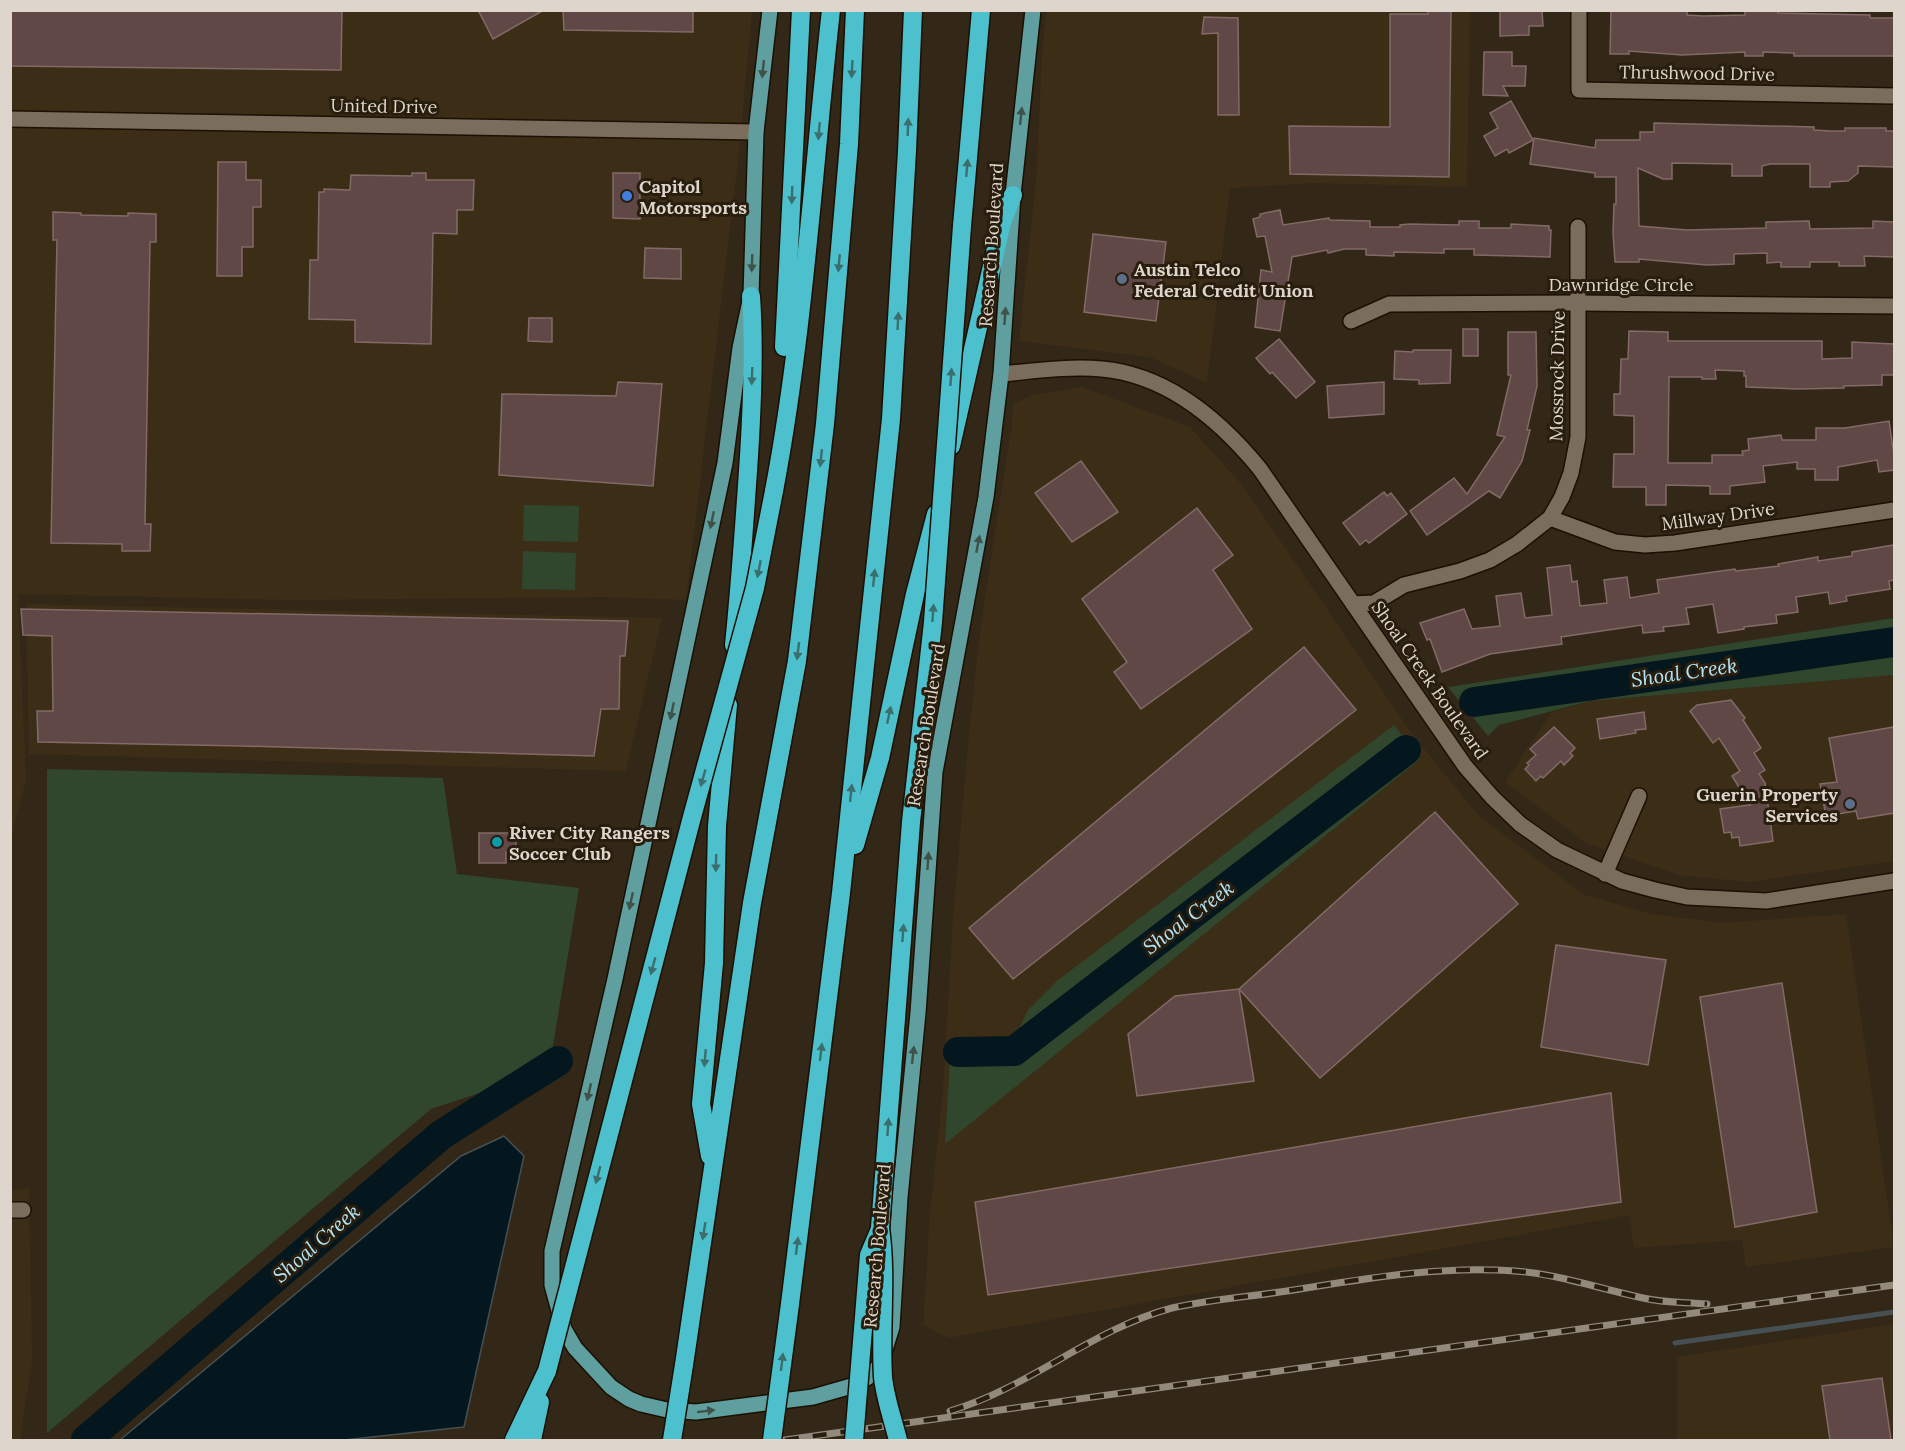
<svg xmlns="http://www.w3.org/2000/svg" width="1905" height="1451" viewBox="0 0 1905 1451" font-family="Lora,serif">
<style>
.built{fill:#3c2d17}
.green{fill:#30462d}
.water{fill:#05171e;stroke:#465052;stroke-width:1.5}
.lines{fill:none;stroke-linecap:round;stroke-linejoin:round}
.stream{stroke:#465052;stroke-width:5}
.river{stroke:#05171e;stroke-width:30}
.building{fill:#5f4846;stroke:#826a67;stroke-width:1.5}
.minor-casing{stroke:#1a1003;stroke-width:18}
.major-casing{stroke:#1a1003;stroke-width:18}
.highway-casing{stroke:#1a1003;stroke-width:21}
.minor{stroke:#7a6d5b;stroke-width:15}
.major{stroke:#5f9f9f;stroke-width:15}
.highway{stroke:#4dc0cd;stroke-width:18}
.rail-casing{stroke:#93897d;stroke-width:7}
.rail{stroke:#291e0e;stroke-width:4.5;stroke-dasharray:14;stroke-linecap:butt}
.highway-bridge-casing{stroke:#1a1003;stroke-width:21;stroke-linecap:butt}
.highway-bridge{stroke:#4dc0cd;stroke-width:18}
.oneway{fill:#3f5248}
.oneway2{fill:#3b6f6e}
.shop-dot{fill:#3f7fe0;stroke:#291e0e;stroke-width:2}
.service-dot{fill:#5c6f8a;stroke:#291e0e;stroke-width:2}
.culture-dot{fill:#0f9aa8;stroke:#291e0e;stroke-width:2}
.labels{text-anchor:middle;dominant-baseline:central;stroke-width:6;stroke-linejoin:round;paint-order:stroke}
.street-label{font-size:18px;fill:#ded6cd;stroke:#291e0e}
.poi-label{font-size:18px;font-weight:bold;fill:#ded6cd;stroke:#291e0e;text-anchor:start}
.water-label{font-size:20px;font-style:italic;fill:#b1e5f9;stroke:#291e0e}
</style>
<rect width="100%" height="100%" fill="#332718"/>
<g class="built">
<path d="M 11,11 L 752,11 L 739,152 L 686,600 L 602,597 L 294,600 L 18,594 L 26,780 L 11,838 Z"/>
<path d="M 1046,11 L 1470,11 L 1467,187 L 1315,183 L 1230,188 L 1207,383 L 1149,357 L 1019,341 L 1036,180 L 1042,56 Z"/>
<path d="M 1082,387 L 1190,427 L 1243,486 L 1412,734 L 1479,816 L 1585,895 L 1652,914 L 1722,923 L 1846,914 L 1894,1247 L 1746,1267 L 1742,1240 L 1634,1248 L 1629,1215 L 949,1338 L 923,1325 L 930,1214 L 943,1090 L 953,917 L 970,722 L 982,616 L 1012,424 L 1013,404 L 1032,395 Z"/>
<path d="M 26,604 L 662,618 L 626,771 L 29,754 Z"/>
<path d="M 1894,675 L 1894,861 L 1748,882 L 1678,875 L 1586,843 L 1505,782 L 1551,713 L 1590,701 Z"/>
<path d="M 29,1188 L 32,1359 L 20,1440 L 10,1440 L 10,1191 Z"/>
<path d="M 1894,1324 L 1894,1440 L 1677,1440 L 1677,1357 Z"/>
</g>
<g class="green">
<path d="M 524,505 L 579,506 L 578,542 L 523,541 Z"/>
<path d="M 523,551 L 576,553 L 575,590 L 522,589 Z"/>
<path d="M 1894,618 L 1894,675 L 1590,701 L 1499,725 L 1488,736 L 1448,687 Z"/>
<path d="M 1394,725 L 1420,759 L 945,1144 L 951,1043 L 997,1046 L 1013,1041 L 1028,1010 L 1057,981 Z"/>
<path d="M 47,769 L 443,778 L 457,874 L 579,888 L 549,1070 L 431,1109 L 47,1433 Z"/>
</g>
<path class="water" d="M 504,1136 L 524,1156 L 464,1427 L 344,1440 L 120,1440 L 461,1156 Z"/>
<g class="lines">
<path class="stream" d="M 1675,1343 L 1894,1312"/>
<g class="river">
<path d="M 1474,702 L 1894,642"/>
<path d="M 958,1052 L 1014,1051 L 1406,750"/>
<path d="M 86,1440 L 441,1135 L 558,1061"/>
</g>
</g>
<g class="building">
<path d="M 10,10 L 342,10 L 341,70 L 10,66 Z"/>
<path d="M 478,10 L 544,10 L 493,39 Z"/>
<path d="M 563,10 L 693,10 L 693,32 L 564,30 Z"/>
<path d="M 1428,10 L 1451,10 L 1449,177 L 1290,174 L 1289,126 L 1390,127 L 1390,14 L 1428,14 Z"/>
<path d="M 1500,10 L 1542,10 L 1543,26 L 1529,26 L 1529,35 L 1500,36 Z"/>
<path d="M 1611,10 L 1687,11 L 1687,15 L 1703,16 L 1745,15 L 1745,10 L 1778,10 L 1778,13 L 1870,15 L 1870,18 L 1894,18 L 1894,56 L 1794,56 L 1794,53 L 1763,52 L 1763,56 L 1745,56 L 1745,52 L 1682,55 L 1629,51 L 1629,54 L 1610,54 Z"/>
<path d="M 1204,17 L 1238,18 L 1239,115 L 1218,115 L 1218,33 L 1202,34 Z"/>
<path d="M 1484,52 L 1512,52 L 1512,66 L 1526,66 L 1525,86 L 1503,86 L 1508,96 L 1483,95 Z"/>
<path d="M 1511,101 L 1533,140 L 1509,153 L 1507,149 L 1495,156 L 1484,136 L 1498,128 L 1490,113 Z"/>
<path d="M 1654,123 L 1814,127 L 1814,130 L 1830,131 L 1845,131 L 1845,128 L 1886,128 L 1886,131 L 1894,131 L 1894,167 L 1858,166 L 1858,173 L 1848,181 L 1830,182 L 1830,187 L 1810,187 L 1810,164 L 1770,164 L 1762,166 L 1762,176 L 1732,176 L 1732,164 L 1672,163 L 1672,179 L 1663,179 L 1638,168 L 1639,226 L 1687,230 L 1766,228 L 1766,222 L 1809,221 L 1810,229 L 1873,228 L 1873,221 L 1894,222 L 1894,257 L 1864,256 L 1865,266 L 1839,266 L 1839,262 L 1810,262 L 1810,267 L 1781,267 L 1781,262 L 1767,263 L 1767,253 L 1734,254 L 1734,264 L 1707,265 L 1639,259 L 1639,262 L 1615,262 L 1613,233 L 1614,204 L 1616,204 L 1616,177 L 1595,177 L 1595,173 L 1530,164 L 1534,138 L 1595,148 L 1596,140 L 1640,140 L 1640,132 L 1654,132 Z"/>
<path d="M 218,162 L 246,162 L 246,180 L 261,180 L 261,207 L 253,207 L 253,247 L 242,247 L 242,276 L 217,276 Z"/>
<path d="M 412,173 L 426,173 L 426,180 L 474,180 L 473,210 L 457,210 L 457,234 L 433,233 L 431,344 L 355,342 L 355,320 L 309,319 L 310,260 L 318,260 L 319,192 L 324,192 L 324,189 L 350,190 L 351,175 L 412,176 Z"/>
<path d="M 613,173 L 640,173 L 640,219 L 613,218 Z"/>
<path d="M 1280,210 L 1283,225 L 1329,218 L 1330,220 L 1370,221 L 1370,227 L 1400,227 L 1400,225 L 1409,224 L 1459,225 L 1459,221 L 1479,221 L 1479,228 L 1511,228 L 1511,224 L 1549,226 L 1549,230 L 1551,230 L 1550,257 L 1474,255 L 1474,249 L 1444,249 L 1444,253 L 1394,252 L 1394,256 L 1366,255 L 1366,249 L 1344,249 L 1328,253 L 1327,250 L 1292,257 L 1280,331 L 1255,327 L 1261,270 L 1272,272 L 1265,236 L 1257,237 L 1253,219 L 1260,217 L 1260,214 Z"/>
<path d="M 53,212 L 81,213 L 81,215 L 128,216 L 128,213 L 156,214 L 156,242 L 150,242 L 145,524 L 151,524 L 150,551 L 122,551 L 122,544 L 51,543 L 57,240 L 53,240 Z"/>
<path d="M 1093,234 L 1166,242 L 1156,321 L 1084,312 Z"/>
<path d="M 645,248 L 681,249 L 681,279 L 644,278 Z"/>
<path d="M 529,318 L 552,318 L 552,342 L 528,341 Z"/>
<rect x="1463" y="329" width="15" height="27"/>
<path d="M 1629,331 L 1668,332 L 1668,341 L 1822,341 L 1822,359 L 1852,358 L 1852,342 L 1894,344 L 1894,375 L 1882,375 L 1882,385 L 1844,386 L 1844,388 L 1798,389 L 1746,387 L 1746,376 L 1744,376 L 1744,371 L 1715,370 L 1716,379 L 1702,379 L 1702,377 L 1669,377 L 1668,463 L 1712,463 L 1712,455 L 1743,455 L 1742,451 L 1749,450 L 1748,439 L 1781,435 L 1782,440 L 1816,440 L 1816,428 L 1845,428 L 1889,421 L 1894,455 L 1894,470 L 1879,472 L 1877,460 L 1838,467 L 1838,480 L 1815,480 L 1815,469 L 1797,469 L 1797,462 L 1763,466 L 1765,482 L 1730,486 L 1730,494 L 1710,494 L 1710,486 L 1666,485 L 1666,505 L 1646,505 L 1646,487 L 1613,487 L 1614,454 L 1634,454 L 1634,416 L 1614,415 L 1614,394 L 1620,394 L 1621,359 L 1628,359 Z"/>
<path d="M 1508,332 L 1536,332 L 1537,386 L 1527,430 L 1530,430 L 1522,461 L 1500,498 L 1489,491 L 1427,535 L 1410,511 L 1454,478 L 1467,494 L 1505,437 L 1497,435 L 1511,375 L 1508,375 Z"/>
<path d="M 1279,339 L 1315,382 L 1296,398 L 1272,372 L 1270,374 L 1256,358 Z"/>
<path d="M 1413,350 L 1451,350 L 1450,383 L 1419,384 L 1419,380 L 1394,379 L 1395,351 L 1413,352 Z"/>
<path d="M 618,382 L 662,384 L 653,486 L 499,475 L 502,394 L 616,396 Z"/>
<path d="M 1384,382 L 1384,414 L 1329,418 L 1327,386 Z"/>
<path d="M 1081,461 L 1118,512 L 1072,542 L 1035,493 Z"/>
<path d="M 1384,492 L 1387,496 L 1391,493 L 1407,514 L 1369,543 L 1366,540 L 1360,545 L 1343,523 Z"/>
<path d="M 1197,508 L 1233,555 L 1213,570 L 1252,629 L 1141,709 L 1114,672 L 1127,662 L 1082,599 Z"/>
<path d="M 1894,545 L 1894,580 L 1889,581 L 1890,589 L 1846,596 L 1847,601 L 1830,604 L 1828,592 L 1796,597 L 1798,612 L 1776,615 L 1777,623 L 1744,627 L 1744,629 L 1718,633 L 1713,604 L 1686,608 L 1689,624 L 1663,627 L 1664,631 L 1643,633 L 1642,625 L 1561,637 L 1562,644 L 1490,654 L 1442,672 L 1430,639 L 1427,640 L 1420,623 L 1464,609 L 1472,629 L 1500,626 L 1496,596 L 1521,593 L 1525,618 L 1552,615 L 1547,568 L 1570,565 L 1572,582 L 1577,581 L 1580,606 L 1607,603 L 1604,580 L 1627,577 L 1630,598 L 1659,593 L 1657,580 L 1735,569 L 1736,571 L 1779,566 L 1778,564 L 1818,557 L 1818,561 L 1852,556 L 1852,552 Z"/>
<path d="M 21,609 L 628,621 L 625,656 L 620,656 L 619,709 L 601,709 L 594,756 L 242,746 L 38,742 L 37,711 L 53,711 L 52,636 L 23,635 Z"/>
<path d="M 1304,647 L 1356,710 L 1013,979 L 969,928 Z"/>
<path d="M 1731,700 L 1745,718 L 1743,720 L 1761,748 L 1754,753 L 1765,770 L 1759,774 L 1765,783 L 1773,841 L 1740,846 L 1739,837 L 1732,838 L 1731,832 L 1724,833 L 1720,809 L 1750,805 L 1732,776 L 1740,771 L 1719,738 L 1713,743 L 1690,711 L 1697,705 Z"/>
<path d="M 1644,712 L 1646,729 L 1635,730 L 1636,733 L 1600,739 L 1597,719 Z"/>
<path d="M 1554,727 L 1575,748 L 1570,753 L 1573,756 L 1564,765 L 1561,761 L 1543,778 L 1541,776 L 1536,781 L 1525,769 L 1529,765 L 1527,763 L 1536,755 L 1530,749 Z"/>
<path d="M 1894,727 L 1894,813 L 1858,819 L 1856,811 L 1826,816 L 1820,784 L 1837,782 L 1829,738 Z"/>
<path d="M 1435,812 L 1518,904 L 1320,1078 L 1239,989 Z"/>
<path d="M 479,833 L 516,833 L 516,852 L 506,852 L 506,863 L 479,863 Z"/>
<path d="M 1556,945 L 1666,960 L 1648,1065 L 1541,1047 Z"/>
<path d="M 1782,983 L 1817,1212 L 1735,1227 L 1700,997 Z"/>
<path d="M 1239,989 L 1254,1081 L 1137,1096 L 1128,1034 L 1175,996 Z"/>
<path d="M 1611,1093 L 1621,1202 L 988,1295 L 975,1202 Z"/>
<path d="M 1882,1378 L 1891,1440 L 1830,1440 L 1822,1386 Z"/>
</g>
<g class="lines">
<defs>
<g id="minor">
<path d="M 1579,10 L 1579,90 L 1894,96"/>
<path d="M 10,119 L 756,132"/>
<path d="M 1351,321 L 1389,304 L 1578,303 L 1894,306"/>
<path d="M 1001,374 C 1034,371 1069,366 1102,369 C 1168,375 1220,420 1260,469 L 1465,766 L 1492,797 L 1520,824 L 1557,850 L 1622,881 L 1655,890 L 1687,897 L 1766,901 L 1894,881"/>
<path d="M 1550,518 L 1615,542 L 1645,545 L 1675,543 L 1894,510"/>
<path d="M 1353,604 L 1374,603 L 1404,585 L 1460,571 L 1490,560 L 1517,544 L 1550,518 L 1562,497 L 1571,473 L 1578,437 L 1578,227"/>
<path d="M 1605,874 L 1639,796"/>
<path d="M 10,1210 L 23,1210"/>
</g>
<path id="major" d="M 770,10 L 756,132 L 751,296 L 740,348 L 725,463 L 615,979 L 552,1251 L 552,1285 L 564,1329 L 575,1348 L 611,1387 L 629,1399 L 641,1404 L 667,1410 L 696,1412 L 813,1397 L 855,1385 L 868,1377 L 880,1365 L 892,1327 L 900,1197 L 918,1013 L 935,772 L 986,497 L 1001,374 L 1013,195 L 1033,10"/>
<g id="highway">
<path d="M 962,226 L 981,10"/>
<path d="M 784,347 L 801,10"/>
<path d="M 951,446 L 1002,222 L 1013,195"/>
<path d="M 774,491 C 804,332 813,171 831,10"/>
<path d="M 734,645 C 740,587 744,529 748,471 C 752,413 755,354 751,296"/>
<path d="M 855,845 L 880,758 L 915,594 L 936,514"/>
<path d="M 710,1156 L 701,1104 L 714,963 L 717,826 L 728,705"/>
<path d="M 790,1304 L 841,893 L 891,419 L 907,151 L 913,10"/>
<path d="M 684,1365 L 752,903 L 797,661 L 825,424 L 849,144 L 855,10"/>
<path d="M 514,1440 L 547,1371"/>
<path d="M 532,1440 L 540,1402"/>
</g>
</defs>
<use href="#minor" class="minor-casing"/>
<use href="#major" class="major-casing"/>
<use href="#highway" class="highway-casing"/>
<use href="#minor" class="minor"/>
<use href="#major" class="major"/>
<use href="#highway" class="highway"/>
<defs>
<g id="rail">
<path d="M 950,1411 C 1029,1388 1092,1329 1172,1308 C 1207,1300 1245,1297 1280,1292 C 1358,1280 1436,1265 1515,1271 C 1558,1274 1601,1289 1643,1298 C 1664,1303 1686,1302 1707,1304"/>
<path d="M 785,1440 L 1894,1285"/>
</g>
</defs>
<use href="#rail" class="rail-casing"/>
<use href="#rail" class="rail"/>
<defs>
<g id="highway-bridge">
<path d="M 547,1371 L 692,817 L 755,588 L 774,491"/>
<path d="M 672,1440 L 684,1365"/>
<path d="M 772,1440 L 790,1304"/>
<path d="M 854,1440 L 869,1255 L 880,1229"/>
<path d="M 898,1440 C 893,1420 885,1398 883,1377 C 880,1327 887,1277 880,1228 L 911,822 L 933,622 L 962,226"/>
</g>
</defs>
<use href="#highway-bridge" class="highway-bridge-casing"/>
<use href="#highway-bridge" class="highway-bridge"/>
</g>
<defs><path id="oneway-solid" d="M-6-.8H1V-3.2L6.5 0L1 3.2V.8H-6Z" transform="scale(1.5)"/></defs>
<g class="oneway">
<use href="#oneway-solid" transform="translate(763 69) rotate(96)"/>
<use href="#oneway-solid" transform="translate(1021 116) rotate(-84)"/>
<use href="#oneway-solid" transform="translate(752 263) rotate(92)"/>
<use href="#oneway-solid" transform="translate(1005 316) rotate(-86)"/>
<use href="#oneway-solid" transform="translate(712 520) rotate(102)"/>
<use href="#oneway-solid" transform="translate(978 544) rotate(-79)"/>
<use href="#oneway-solid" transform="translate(672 711) rotate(102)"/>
<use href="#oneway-solid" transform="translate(928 861) rotate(-86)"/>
<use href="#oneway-solid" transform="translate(631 901) rotate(102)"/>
<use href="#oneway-solid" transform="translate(913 1055) rotate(-84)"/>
<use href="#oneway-solid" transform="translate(589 1092) rotate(103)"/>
<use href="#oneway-solid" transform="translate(706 1411) rotate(-7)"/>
</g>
<g class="oneway2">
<use href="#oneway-solid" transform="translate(852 69) rotate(93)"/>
<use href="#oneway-solid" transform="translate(908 127) rotate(-88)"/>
<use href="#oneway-solid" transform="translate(819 131) rotate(95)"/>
<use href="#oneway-solid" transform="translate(967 168) rotate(-85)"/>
<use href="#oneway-solid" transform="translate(792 195) rotate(92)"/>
<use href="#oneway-solid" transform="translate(839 263) rotate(95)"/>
<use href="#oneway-solid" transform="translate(898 321) rotate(-87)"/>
<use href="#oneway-solid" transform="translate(752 376) rotate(92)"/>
<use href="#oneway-solid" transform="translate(951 377) rotate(-86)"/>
<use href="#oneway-solid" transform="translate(821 458) rotate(96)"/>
<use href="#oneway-solid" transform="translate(759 569) rotate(101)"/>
<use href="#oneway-solid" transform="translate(874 578) rotate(-84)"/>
<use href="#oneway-solid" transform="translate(933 613) rotate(-86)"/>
<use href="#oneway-solid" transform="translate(798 651) rotate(97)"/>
<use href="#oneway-solid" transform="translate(889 715) rotate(-78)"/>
<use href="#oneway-solid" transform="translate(703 778) rotate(106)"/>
<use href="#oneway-solid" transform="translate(851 793) rotate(-84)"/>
<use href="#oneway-solid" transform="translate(716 863) rotate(91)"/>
<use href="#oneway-solid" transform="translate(903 933) rotate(-86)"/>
<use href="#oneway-solid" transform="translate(653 966) rotate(105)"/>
<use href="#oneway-solid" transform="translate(821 1052) rotate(-83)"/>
<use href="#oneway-solid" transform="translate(705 1058) rotate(95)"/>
<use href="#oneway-solid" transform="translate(888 1127) rotate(-86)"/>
<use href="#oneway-solid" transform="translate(598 1175) rotate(105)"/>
<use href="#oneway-solid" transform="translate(704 1231) rotate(99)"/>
<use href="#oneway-solid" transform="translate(797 1246) rotate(-83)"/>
<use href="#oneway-solid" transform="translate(782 1362) rotate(-83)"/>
</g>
<circle class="shop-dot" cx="627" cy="196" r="6"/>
<g class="service-dot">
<circle cx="1122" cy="279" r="6"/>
<circle cx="1850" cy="804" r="6"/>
</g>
<circle class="culture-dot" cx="497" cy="842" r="6"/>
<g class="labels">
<g class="street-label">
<text transform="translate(1697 73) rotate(1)">Thrushwood Drive</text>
<text transform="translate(384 106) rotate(1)">United Drive</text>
<text transform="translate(991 245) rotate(-86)">Research Boulevard</text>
<text x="1621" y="284">Dawnridge Circle</text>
<text transform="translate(1557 376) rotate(-89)">Mossrock Drive</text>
<text transform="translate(1718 516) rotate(-8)">Millway Drive</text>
<text transform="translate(1430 680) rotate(55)">Shoal Creek Boulevard</text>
<text transform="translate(926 725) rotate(-81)">Research Boulevard</text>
<text transform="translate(877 1246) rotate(-85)">Research Boulevard</text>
</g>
<g class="poi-label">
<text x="639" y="186">Capitol<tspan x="639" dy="21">Motorsports</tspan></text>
<text x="1134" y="269">Austin Telco<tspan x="1134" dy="21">Federal Credit Union</tspan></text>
<text x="1838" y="794" text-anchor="end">Guerin Property<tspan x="1838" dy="21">Services</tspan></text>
<text x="509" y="832">River City Rangers<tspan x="509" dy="21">Soccer Club</tspan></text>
</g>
<g class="water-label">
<text transform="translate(1684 672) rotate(-8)">Shoal Creek</text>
<text transform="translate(1188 917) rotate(-37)">Shoal Creek</text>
<text transform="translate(316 1243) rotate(-41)">Shoal Creek</text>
</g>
</g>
<rect width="1905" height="1451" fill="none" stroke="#ded6cd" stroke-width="24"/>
</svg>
